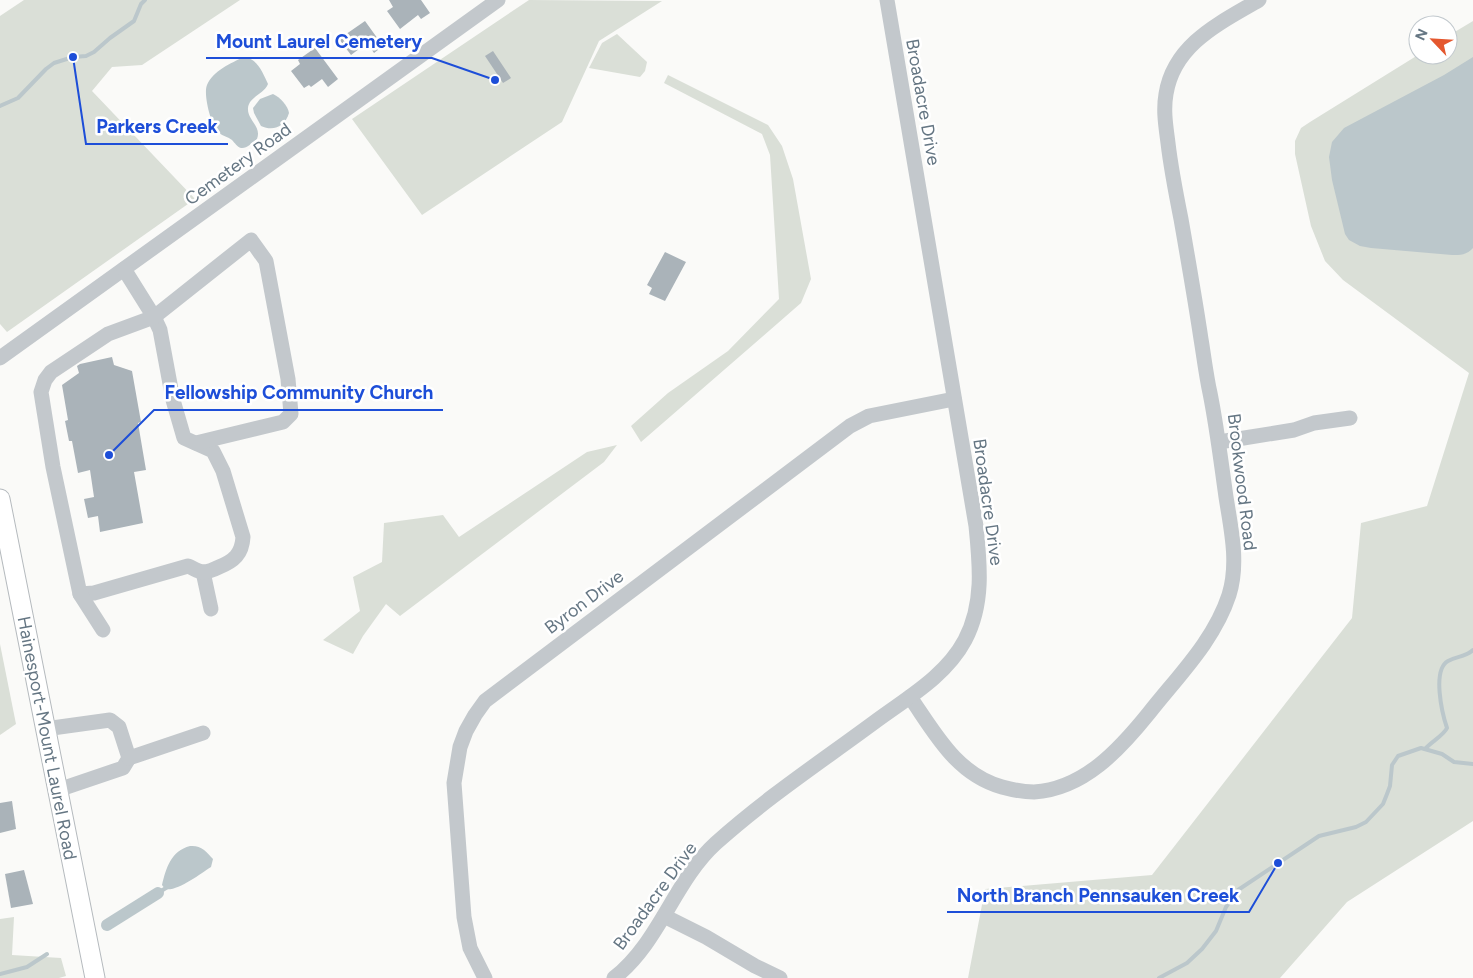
<svg xmlns="http://www.w3.org/2000/svg" width="1473" height="978" viewBox="0 0 1473 978" font-family="Figtree,sans-serif">
<style>
.green{fill:#dadfd7}
.water{fill:#bbc7cb}
.lines{fill:none;stroke-linecap:round;stroke-linejoin:round}
.stream{stroke:#bbc7cb;stroke-width:4}
.canal{stroke:#bbc7cb;stroke-width:12}
.building{fill:#aab3b9}
.major-casing{stroke:#b5babe;stroke-width:21}
.minor{stroke:#c3c8cc;stroke-width:15}
.major{stroke:#fff;stroke-width:19}
.labels{text-anchor:middle;dominant-baseline:central;stroke-width:5;stroke-linejoin:round;paint-order:stroke}
.street-label{font-size:18px;fill:#657683;stroke:#fff}
.leader{fill:none;stroke:#1d4ed8;stroke-width:2}
.callout-dot{fill:#1d4ed8;stroke:#fff;stroke-width:2}
.callout-label{font-size:19px;text-anchor:middle;font-weight:bold;fill:#1d4ed8;stroke:#fff;stroke-width:5;stroke-linejoin:round;paint-order:stroke}
</style>
<rect width="100%" height="100%" fill="#fafaf8"/>
<g class="green">
<path d="M 24,0 L 240,0 L 142,65 L 112,67 L 92,91 L 195,199 L 7,332 L 0,324 L 0,16 Z"/>
<path d="M 529,0 L 662,1 L 599,41 L 562,122 L 422,215 L 352,119 Z"/>
<path d="M 1473,21 L 1473,821 L 1347,902 L 1280,978 L 968,978 L 985,889 L 1152,875 L 1352,618 L 1361,523 L 1427,506 L 1469,373 L 1343,280 L 1325,261 L 1311,226 L 1295,154 L 1295,141 L 1301,128 L 1310,122 L 1418,55 L 1448,55 L 1448,36 Z"/>
<path d="M 617,34 L 647,62 L 645,71 L 640,77 L 589,68 L 602,43 Z"/>
<path d="M 668,75 L 768,125 L 782,146 L 793,179 L 811,279 L 801,303 L 641,442 L 631,426 L 668,393 L 728,351 L 779,299 L 770,155 L 762,134 L 664,83 Z"/>
<path d="M 617,445 L 604,462 L 400,616 L 386,604 L 363,636 L 353,654 L 323,640 L 360,611 L 353,577 L 382,562 L 384,523 L 443,515 L 459,537 L 587,452 Z"/>
<path d="M 0,644 L 16,724 L 0,735 Z"/>
<path d="M 14,917 L 12,955 L 61,958 L 66,976 L 59,978 L 0,978 L 0,919 Z"/>
</g>
<g class="water">
<path d="M 244,57 C 257,58 263,73 268,84 C 264,94 249,97 248,108 C 247,120 262,126 257,139 C 253,142 247,149 241,148 C 237,147 235,143 232,140 C 228,137 223,136 219,133 C 211,126 203,94 207,85 C 213,71 231,63 244,57 Z"/>
<path d="M 1473,57 L 1473,248 C 1467,255 1460,255 1452,255 L 1371,248 L 1360,246 L 1349,240 L 1345,234 L 1332,180 L 1329,157 L 1332,142 L 1344,128 L 1444,75 Z"/>
<path d="M 273,94 C 280,97 288,106 289,113 C 285,126 274,132 261,126 L 254,113 L 253,108 L 260,99 Z"/>
<path d="M 190,846 C 201,845 206,851 213,859 L 211,867 C 200,874 177,892 165,889 L 162,885 C 166,868 171,851 190,846 Z"/>
</g>
<g class="lines">
<g class="stream">
<path d="M 0,106 L 18,98 L 46,69 L 54,63 L 73,57 L 86,56 L 94,52 L 110,38 L 134,21 L 141,4 L 145,0"/>
<path d="M 1425,749 C 1431,742 1444,735 1447,728 C 1442,713 1432,670 1448,661 C 1457,656 1466,657 1473,650"/>
<path d="M 158,893 L 169,886"/>
<path d="M 0,974 L 27,967 L 47,954"/>
<path d="M 1159,978 L 1187,963 L 1202,949 L 1216,931 L 1226,907 L 1238,890 L 1319,836 L 1356,827 L 1366,822 L 1383,804 L 1387,794 L 1390,786 L 1392,765 L 1398,756 L 1421,748 L 1442,754 L 1454,762 L 1473,764"/>
</g>
<path class="canal" d="M 107,925 L 158,893"/>
</g>
<g class="building">
<path d="M 389,0 L 421,0 L 430,13 L 421,19 L 418,15 L 400,29 L 387,11 L 393,7 Z"/>
<path d="M 365,21 L 383,46 L 374,53 L 367,43 L 351,55 L 339,39 Z"/>
<path d="M 315,48 L 338,79 L 328,87 L 322,79 L 311,87 L 309,85 L 304,88 L 291,71 L 300,64 L 298,60 Z"/>
<path d="M 493,51 L 511,78 L 503,83 L 485,56 Z"/>
<path d="M 665,252 L 686,262 L 665,301 L 649,294 L 652,288 L 647,285 Z"/>
<path d="M 112,357 L 114,365 L 132,371 L 141,422 L 138,423 L 146,470 L 134,472 L 143,523 L 100,532 L 98,516 L 88,518 L 84,499 L 94,497 L 90,470 L 78,473 L 72,441 L 69,441 L 65,421 L 68,420 L 62,385 L 79,373 L 77,366 L 80,364 Z"/>
<path d="M 12,801 L 16,829 L 0,833 L 0,803 Z"/>
<path d="M 24,870 L 33,904 L 11,908 L 5,874 Z"/>
</g>
<g class="lines">
<defs>
<path id="major" d="M 0,499 L 95,978"/>
</defs>
<use href="#major" class="major-casing"/>
<g class="minor">
<path d="M 0,358 L 498,0"/>
<path d="M 1219,442 L 1294,430 L 1314,423 L 1350,418"/>
<path d="M 203,572 L 211,609"/>
<path d="M 80,594 L 94,593 L 188,566 C 193,568 199,572 203,572 C 209,572 215,569 219,567 C 234,561 242,554 243,537 L 223,471 L 213,451 L 184,438 L 173,400 L 160,330 L 154,317 L 124,269"/>
<path d="M 103,630 L 80,594 L 53,467 L 41,392 L 45,380 L 51,372 L 108,334 L 154,317 L 251,240 L 266,261 L 288,379 L 291,414 L 283,422 L 196,443"/>
<path d="M 910,697 C 935,733 956,774 1002,787 C 1013,790 1023,792 1034,792 C 1084,789 1120,749 1149,713 C 1178,676 1214,641 1229,595 C 1239,563 1231,529 1226,497 C 1221,462 1217,428 1210,393 C 1206,375 1204,357 1201,339 C 1195,299 1188,259 1181,219 C 1176,194 1171,169 1168,143 C 1166,127 1163,111 1166,94 C 1174,44 1220,23 1259,0"/>
<path d="M 45,729 L 110,720 L 119,727 L 129,758 L 123,768 L 58,790"/>
<path d="M 129,758 L 203,733"/>
<path d="M 664,916 L 706,937 L 755,966 L 780,978"/>
<path d="M 485,978 L 470,948 L 464,917 L 454,783 L 460,747 L 466,731 L 475,715 L 485,701 L 850,426 L 869,416 L 954,399"/>
<path d="M 614,978 C 660,942 674,881 716,843 C 766,798 822,761 876,721 C 907,698 946,676 965,640 C 984,604 980,565 976,526 L 887,0"/>
</g>
<use href="#major" class="major"/>
</g>
<g class="labels">
<g class="street-label">
<text transform="translate(923 102) rotate(80)">Broadacre Drive</text>
<text transform="translate(238 164) rotate(-36)">Cemetery Road</text>
<text transform="translate(1242 482) rotate(83)">Brookwood Road</text>
<text transform="translate(988 502) rotate(82)">Broadacre Drive</text>
<text transform="translate(584 602) rotate(-37)">Byron Drive</text>
<text transform="translate(47 738) rotate(79)">Hainesport-Mount Laurel Road</text>
<text transform="translate(655 896) rotate(-54)">Broadacre Drive</text>
</g>
</g>
<path class="leader" d="M495 80L432 58H206M73 57L86 144H228M109 455L154 410H443M1278 863L1249 912H947"/>
<g class="callout-dot">
<circle cx="495" cy="80" r="5"/>
<circle cx="73" cy="57" r="5"/>
<circle cx="109" cy="455" r="5"/>
<circle cx="1278" cy="863" r="5"/>
</g>
<g class="callout-label">
<text x="319" y="48">Mount Laurel Cemetery</text>
<text x="157" y="133">Parkers Creek</text>
<text x="299" y="399">Fellowship Community Church</text>
<text x="1098" y="902">North Branch Pennsauken Creek</text>
</g>
<g transform="translate(1433 40) rotate(295)"><circle r="24" fill="#ffffff" stroke="#c1c8cd"/>
<path d="M0-4L9 19L0 12L-9 19Z" fill="#e4572e"/>
<text y="-8" font-size="14" font-weight="bold" text-anchor="middle" fill="#657683">N</text>
</g>
</svg>
